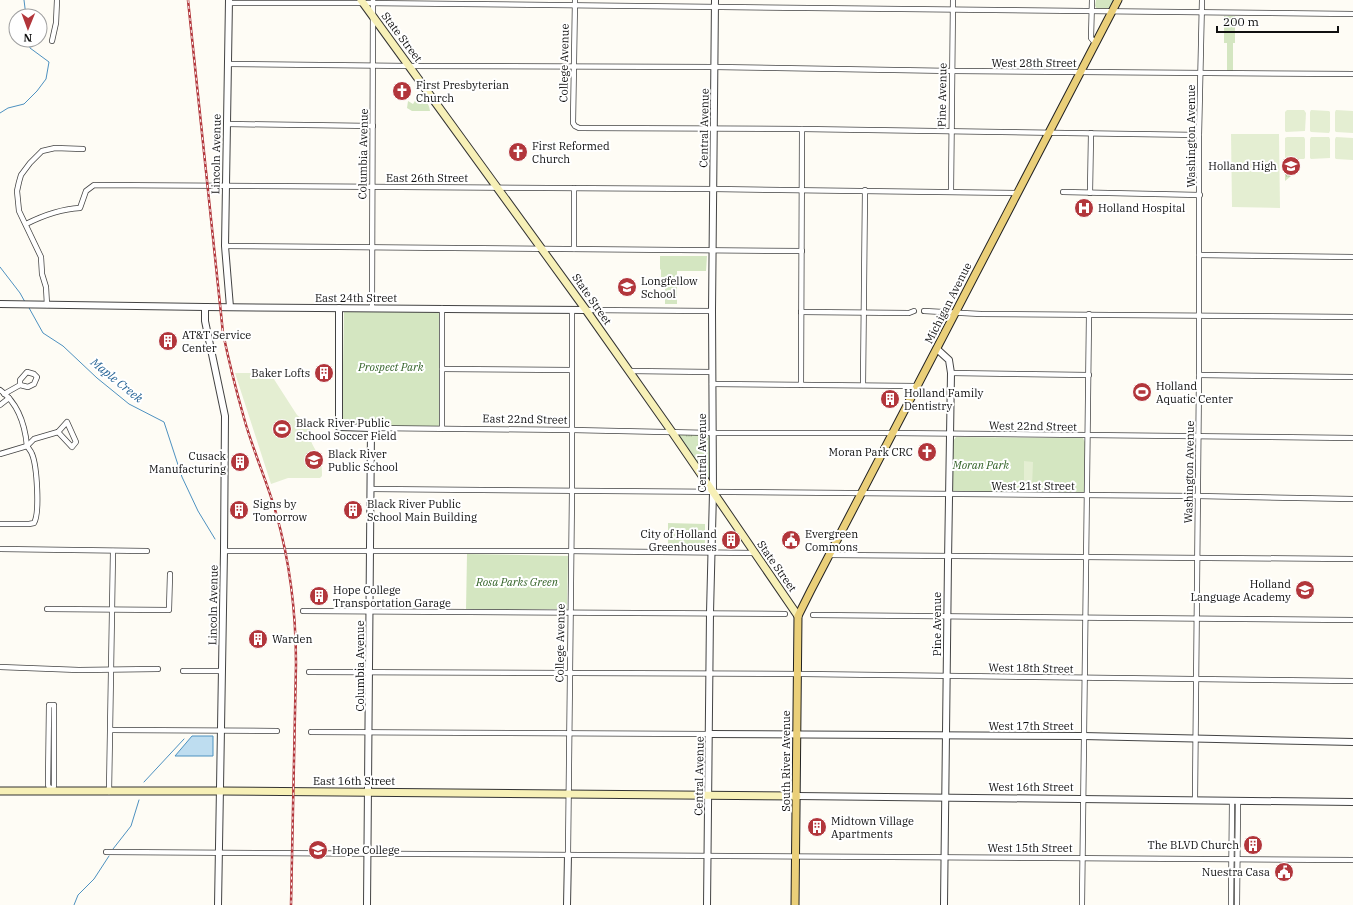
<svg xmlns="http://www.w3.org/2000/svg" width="1353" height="905" viewBox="0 0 1353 905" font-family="'IBM Plex Serif',serif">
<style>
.grass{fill:url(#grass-tufts)}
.park{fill:#d4e6c1}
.pitch{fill:#e4eed2}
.water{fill:#beddf0;stroke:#4d91c0}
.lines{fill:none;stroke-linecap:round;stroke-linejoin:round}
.stream{stroke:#4d91c0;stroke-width:1}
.minor-casing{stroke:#434343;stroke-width:6}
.tertiary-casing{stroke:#434343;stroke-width:8}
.secondary-casing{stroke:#323232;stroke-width:9}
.primary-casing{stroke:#212121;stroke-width:9}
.minor{stroke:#fff;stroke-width:4.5}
.tertiary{stroke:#fff;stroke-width:6}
.secondary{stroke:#f7f0b7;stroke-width:7}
.primary{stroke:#eacf79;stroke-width:7}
.rail-casing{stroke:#b2363b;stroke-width:2.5}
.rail{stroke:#fff;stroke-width:1;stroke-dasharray:3;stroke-linecap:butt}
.labels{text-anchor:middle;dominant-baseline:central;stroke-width:4;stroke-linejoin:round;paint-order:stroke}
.street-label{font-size:11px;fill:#101010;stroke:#fff}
.poi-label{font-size:11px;fill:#101010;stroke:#fff;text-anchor:start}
.park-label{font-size:11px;font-style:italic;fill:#326227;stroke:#fff}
.water-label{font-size:12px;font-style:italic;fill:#266496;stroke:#fff}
</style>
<defs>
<pattern id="grass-tufts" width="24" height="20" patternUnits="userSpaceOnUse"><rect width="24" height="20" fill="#d4e6c1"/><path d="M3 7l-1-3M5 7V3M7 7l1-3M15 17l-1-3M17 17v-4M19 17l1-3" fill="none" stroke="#b5c4a5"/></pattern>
</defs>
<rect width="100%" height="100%" fill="#fefcf5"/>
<g class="grass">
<path d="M 1285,161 L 1290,161 L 1296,172 L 1285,181 Z"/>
<path d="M 677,435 L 709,435 L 709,482 Z"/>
</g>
<g class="park">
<path d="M 1096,0 L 1114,0 C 1110,8 1107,11 1097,9 L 1095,6 Z"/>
<path d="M 1224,16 L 1235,16 L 1235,43 L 1233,43 L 1233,71 L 1227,71 L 1227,43 L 1224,43 Z"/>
<path d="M 418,96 C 425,99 429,103 430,111 L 412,111 L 407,108 L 408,101 L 413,104 Z"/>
<path d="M 660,256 L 707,256 L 706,271 L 677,271 L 677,304 L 665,304 L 665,289 L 662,289 L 663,277 L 661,277 L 661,270 L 660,269 Z"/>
<path d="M 344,312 L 440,312 L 439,427 L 347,425 L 342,421 Z"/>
<path d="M 956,437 L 1083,438 L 1085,442 L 1084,493 L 954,492 L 952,489 L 953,441 Z"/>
<path d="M 668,523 L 705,524 L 705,547 L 668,547 Z"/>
<path d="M 467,554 L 568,556 L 567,609 L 466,610 Z"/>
</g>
<g class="pitch">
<path d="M 1287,110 L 1304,110 L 1306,113 L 1305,131 L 1286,132 L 1285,131 L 1285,112 Z"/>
<path d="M 1311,110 L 1329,111 L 1330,112 L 1330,131 L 1329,133 L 1311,132 L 1310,131 L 1310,112 Z"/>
<path d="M 1336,110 L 1353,111 L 1353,133 L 1336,132 L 1335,131 L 1335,112 Z"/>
<path d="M 1231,134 L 1279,134 L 1280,208 L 1232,207 Z"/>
<path d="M 1287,137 L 1304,137 L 1305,139 L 1305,158 L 1304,159 L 1287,159 L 1285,158 L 1285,138 Z"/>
<path d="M 1311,137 L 1329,137 L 1330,139 L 1330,158 L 1311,159 L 1310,158 L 1310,139 Z"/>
<path d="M 1336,137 L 1353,138 L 1353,160 L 1336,159 L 1335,158 L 1335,139 Z"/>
<path d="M 235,373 L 270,373 L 297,415 L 313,427 C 304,439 317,448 320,460 C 322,465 322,471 322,476 L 320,478 L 288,478 L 271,484 Z"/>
<path d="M 1024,461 L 1033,462 L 1032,487 L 1024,487 Z"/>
</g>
<path class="water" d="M 192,736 L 213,736 L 213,756 L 175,756 Z"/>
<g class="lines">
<g class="stream">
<path d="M 24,0 L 26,16"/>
<path d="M 0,113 L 8,108 L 24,104 L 37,91 L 46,79 L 49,62 L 30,48 L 29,40"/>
<path d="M 0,267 L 20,293 L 25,302"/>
<path d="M 28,306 L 43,333 L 63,346 L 97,378 L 129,404 L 164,422 L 182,477 L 198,511 L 215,539"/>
<path d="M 144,782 L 184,739"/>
<path d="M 113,849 L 131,826 L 139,800"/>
<path d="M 74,905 L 78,895 L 94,879 L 109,856"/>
</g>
<defs>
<g id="minor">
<path d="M 575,0 L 573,123 L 575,126 L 579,128 L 802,129 L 1199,135"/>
<path d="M 1092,0 L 1091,38 L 1095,43"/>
<path d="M 229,3 L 364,3 L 1353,14"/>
<path d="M 52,41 L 56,23 L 57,0"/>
<path d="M 228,64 L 410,66 L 714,67 L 953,71 L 1353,74"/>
<path d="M 227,124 L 373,126"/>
<path d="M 951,191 L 953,0"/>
<path d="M 1063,192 L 1200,195"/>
<path d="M 1090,193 L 1091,133"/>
<path d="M 26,224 C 44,215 60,209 80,208 L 86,191 L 94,185 L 713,189 L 1017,193"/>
<path d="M 225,246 L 802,251"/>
<path d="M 574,249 L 574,188"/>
<path d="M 1199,255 L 1353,257"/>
<path d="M 47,305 L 46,287 L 42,274 L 41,257 L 19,211 L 17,191 L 19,182 L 21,175 L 30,163 L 42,151 L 55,148 L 83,149"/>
<path d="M 372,308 L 373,0"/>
<path d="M 586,310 L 712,311"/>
<path d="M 924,311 L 981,314 L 1353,317"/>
<path d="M 801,312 L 909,313 L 914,311"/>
<path d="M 442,369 L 571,370"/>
<path d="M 629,371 L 712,372"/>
<path d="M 951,373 L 1089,375"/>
<path d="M 1199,375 L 1353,377"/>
<path d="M 712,384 L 917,386"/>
<path d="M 801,385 L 802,129"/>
<path d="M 863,385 L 865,190"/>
<path d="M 0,390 C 18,403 25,425 27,446"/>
<path d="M 4,394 L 20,385 L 28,387 L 34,384 L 37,377 L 34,374 L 27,372 L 20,380 L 20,385"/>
<path d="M 0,405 L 9,398"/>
<path d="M 67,422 L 76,442 L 72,447 L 58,432 Z"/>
<path d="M 371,428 L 572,430 L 712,433 L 892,433 L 1353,438"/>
<path d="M 442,428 L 442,308"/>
<path d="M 27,446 L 34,439 L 58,432"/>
<path d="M 0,454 L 27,446 C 29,449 31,451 32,454 C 37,466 40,513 34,523 L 29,524 L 0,524"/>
<path d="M 371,489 L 1197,496 L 1353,499"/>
<path d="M 0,549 L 147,551"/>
<path d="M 224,551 L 565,551 L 755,553"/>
<path d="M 830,555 L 1353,559"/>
<path d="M 47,609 L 169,610 L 170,574"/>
<path d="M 303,611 L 785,614"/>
<path d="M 813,615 L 1353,620"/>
<path d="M 0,667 L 79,670 L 158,669"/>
<path d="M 183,671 L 221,671"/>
<path d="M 309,672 L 803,674 L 1353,681"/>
<path d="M 49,705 L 54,705 L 54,786 L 51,791 L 48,785 Z"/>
<path d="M 111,730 L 277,731"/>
<path d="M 311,732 L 709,734"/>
<path d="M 109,792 L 113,551"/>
<path d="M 1195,800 L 1199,375 L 1199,135 L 1202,0"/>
<path d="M 106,852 L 1353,860"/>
<path d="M 568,855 L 572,491 L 572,310"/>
<path d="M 1082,905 L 1089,314"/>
<path d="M 1231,905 L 1232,801"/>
<path d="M 1237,905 L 1238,801"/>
</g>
<g id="tertiary">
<path d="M 229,0 L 225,246 L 230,307"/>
<path d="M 0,304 L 205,307 L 586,310"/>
<path d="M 205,307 L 205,321 L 225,416 L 224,551 L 218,905"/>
<path d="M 339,308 L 339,427 L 371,428 L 367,905"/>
<path d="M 937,349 L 949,360 L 951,373 L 948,561 L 944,905"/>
<path d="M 709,734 L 1083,736 L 1353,742"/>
<path d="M 797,796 L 1353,802"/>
<path d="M 567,905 L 568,855"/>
<path d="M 707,905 L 710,613 L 713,492 L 712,311 L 715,0"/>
</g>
<g id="secondary">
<path d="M 361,0 L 586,310 L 672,432 L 798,616"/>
<path d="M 0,791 L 219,791 L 797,796"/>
</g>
<path id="primary" d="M 795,905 L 798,616 L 811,590 L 1118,0"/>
</defs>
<use href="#minor" class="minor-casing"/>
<use href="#tertiary" class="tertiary-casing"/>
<use href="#secondary" class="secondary-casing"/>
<use href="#primary" class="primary-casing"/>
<use href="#minor" class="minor"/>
<use href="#tertiary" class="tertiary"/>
<use href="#secondary" class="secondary"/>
<use href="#primary" class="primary"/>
<defs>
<path id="rail" d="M 188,0 L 223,333 C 229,362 236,390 244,418 C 253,451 267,481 276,513 C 290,562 296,613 296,664 L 291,905"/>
</defs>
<use href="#rail" class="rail-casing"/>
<use href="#rail" class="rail"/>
</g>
<defs>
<symbol id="church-disc" viewBox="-11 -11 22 22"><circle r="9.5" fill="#b2363b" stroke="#fff"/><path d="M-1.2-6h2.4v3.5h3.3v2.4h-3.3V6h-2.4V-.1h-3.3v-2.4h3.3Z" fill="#fff"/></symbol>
<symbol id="school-disc" viewBox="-11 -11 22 22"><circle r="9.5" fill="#b2363b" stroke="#fff"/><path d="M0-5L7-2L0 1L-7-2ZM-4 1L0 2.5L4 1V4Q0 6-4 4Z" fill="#fff"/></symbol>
<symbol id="hospital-disc" viewBox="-11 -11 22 22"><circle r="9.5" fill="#b2363b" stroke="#fff"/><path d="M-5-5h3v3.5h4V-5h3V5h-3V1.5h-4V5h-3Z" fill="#fff"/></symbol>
<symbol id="building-disc" viewBox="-11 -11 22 22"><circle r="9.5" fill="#b2363b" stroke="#fff"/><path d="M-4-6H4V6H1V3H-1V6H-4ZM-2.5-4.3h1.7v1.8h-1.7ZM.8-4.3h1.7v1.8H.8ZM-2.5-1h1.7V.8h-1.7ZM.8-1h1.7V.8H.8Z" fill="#fff"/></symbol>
<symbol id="stadium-disc" viewBox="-11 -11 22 22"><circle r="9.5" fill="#b2363b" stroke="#fff"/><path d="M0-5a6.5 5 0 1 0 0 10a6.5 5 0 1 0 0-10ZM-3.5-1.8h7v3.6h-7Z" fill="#fff"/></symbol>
<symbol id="civic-disc" viewBox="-11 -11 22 22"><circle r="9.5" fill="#b2363b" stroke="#fff"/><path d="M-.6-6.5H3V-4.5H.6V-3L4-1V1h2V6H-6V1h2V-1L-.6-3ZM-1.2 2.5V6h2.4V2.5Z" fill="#fff"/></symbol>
<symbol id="university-disc" viewBox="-11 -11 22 22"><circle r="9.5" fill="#b2363b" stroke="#fff"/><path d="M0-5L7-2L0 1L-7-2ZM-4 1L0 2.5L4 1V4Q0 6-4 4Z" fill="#fff"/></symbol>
</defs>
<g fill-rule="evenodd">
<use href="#church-disc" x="391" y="80" width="22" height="22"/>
<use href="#church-disc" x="507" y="141" width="22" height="22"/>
<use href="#school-disc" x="1280" y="155" width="22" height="22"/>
<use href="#hospital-disc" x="1073" y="197" width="22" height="22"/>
<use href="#school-disc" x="616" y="276" width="22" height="22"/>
<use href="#building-disc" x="157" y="330" width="22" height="22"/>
<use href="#building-disc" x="313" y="362" width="22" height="22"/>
<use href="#stadium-disc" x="1131" y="381" width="22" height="22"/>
<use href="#building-disc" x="879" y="388" width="22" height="22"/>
<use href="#stadium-disc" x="271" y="418" width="22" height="22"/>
<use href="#church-disc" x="916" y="441" width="22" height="22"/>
<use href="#school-disc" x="303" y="449" width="22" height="22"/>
<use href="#building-disc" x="229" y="451" width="22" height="22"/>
<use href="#building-disc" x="228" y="499" width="22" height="22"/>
<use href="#building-disc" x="342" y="499" width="22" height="22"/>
<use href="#building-disc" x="720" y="529" width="22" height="22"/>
<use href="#civic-disc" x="780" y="529" width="22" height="22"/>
<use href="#school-disc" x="1294" y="579" width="22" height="22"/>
<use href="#building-disc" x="308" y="585" width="22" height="22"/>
<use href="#building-disc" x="247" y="628" width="22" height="22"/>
<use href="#building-disc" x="806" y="816" width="22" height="22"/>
<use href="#building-disc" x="1242" y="834" width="22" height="22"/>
<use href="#university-disc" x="307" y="839" width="22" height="22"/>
<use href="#civic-disc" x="1273" y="861" width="22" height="22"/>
</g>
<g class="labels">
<g class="street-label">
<text transform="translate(402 37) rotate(53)">State Street</text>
<text transform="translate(564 63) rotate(-89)">College Avenue</text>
<text x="1034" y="63">West 28th Street</text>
<text transform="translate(942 95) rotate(-89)">Pine Avenue</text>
<text transform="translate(704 128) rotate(-89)">Central Avenue</text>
<text transform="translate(1191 136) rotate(-90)">Washington Avenue</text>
<text transform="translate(216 154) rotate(-89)">Lincoln Avenue</text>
<text transform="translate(363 154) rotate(-89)">Columbia Avenue</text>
<text x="427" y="178">East 26th Street</text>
<text x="356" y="298">East 24th Street</text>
<text transform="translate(592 299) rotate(55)">State Street</text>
<text transform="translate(948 303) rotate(-63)">Michigan Avenue</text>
<text transform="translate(525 419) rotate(1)">East 22nd Street</text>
<text transform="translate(1033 426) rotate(1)">West 22nd Street</text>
<text transform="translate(702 453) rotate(-90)">Central Avenue</text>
<text transform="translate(1189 472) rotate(-89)">Washington Avenue</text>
<text x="1033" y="486">West 21st Street</text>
<text transform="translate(777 566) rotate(55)">State Street</text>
<text transform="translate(213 605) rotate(-89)">Lincoln Avenue</text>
<text transform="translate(937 624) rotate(-90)">Pine Avenue</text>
<text transform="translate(560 643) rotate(-89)">College Avenue</text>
<text transform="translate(360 666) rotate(-90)">Columbia Avenue</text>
<text transform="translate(1031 668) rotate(1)">West 18th Street</text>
<text x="1031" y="726">West 17th Street</text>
<text transform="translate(786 761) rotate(-90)">South River Avenue</text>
<text transform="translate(699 776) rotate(-89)">Central Avenue</text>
<text x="354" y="781">East 16th Street</text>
<text x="1031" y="787">West 16th Street</text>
<text x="1030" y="848">West 15th Street</text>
</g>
<g class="poi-label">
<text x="416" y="85">First Presbyterian<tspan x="416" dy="13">Church</tspan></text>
<text x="532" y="146">First Reformed<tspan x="532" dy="13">Church</tspan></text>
<text x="1277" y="166" text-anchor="end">Holland High</text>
<text x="1098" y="208">Holland Hospital</text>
<text x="641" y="281">Longfellow<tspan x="641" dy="13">School</tspan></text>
<text x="182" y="335">AT&amp;T Service<tspan x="182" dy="13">Center</tspan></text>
<text x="310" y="373" text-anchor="end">Baker Lofts</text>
<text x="1156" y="386">Holland<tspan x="1156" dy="13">Aquatic Center</tspan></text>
<text x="904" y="393">Holland Family<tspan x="904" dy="13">Dentistry</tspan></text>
<text x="296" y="423">Black River Public<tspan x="296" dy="13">School Soccer Field</tspan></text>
<text x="913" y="452" text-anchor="end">Moran Park CRC</text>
<text x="328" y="454">Black River<tspan x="328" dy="13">Public School</tspan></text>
<text x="226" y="456" text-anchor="end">Cusack<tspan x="226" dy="13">Manufacturing</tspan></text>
<text x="253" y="504">Signs by<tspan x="253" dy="13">Tomorrow</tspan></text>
<text x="367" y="504">Black River Public<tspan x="367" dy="13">School Main Building</tspan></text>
<text x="717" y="534" text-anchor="end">City of Holland<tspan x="717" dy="13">Greenhouses</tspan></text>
<text x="805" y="534">Evergreen<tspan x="805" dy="13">Commons</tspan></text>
<text x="1291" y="584" text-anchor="end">Holland<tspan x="1291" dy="13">Language Academy</tspan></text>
<text x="333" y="590">Hope College<tspan x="333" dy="13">Transportation Garage</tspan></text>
<text x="272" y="639">Warden</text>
<text x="831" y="821">Midtown Village<tspan x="831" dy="13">Apartments</tspan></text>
<text x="1239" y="845" text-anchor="end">The BLVD Church</text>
<text x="332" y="850">Hope College</text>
<text x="1270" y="872" text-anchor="end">Nuestra Casa</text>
</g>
<g class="park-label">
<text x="391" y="367">Prospect Park</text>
<text x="981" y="465">Moran Park</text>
<text x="517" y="582">Rosa Parks Green</text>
</g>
<g class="water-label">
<text transform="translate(117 380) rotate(39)">Maple Creek</text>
</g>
</g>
<g transform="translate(28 28) rotate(181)"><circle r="19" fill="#ffffff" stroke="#9f9f9f"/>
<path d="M0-3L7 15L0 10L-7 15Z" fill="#b2363b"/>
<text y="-6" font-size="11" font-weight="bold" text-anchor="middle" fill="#101010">N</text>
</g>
<path d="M1217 26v6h121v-6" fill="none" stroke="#101010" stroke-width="2"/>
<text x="1223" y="26" font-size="12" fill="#101010" stroke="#ffffff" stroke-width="3" paint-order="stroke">200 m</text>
</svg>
